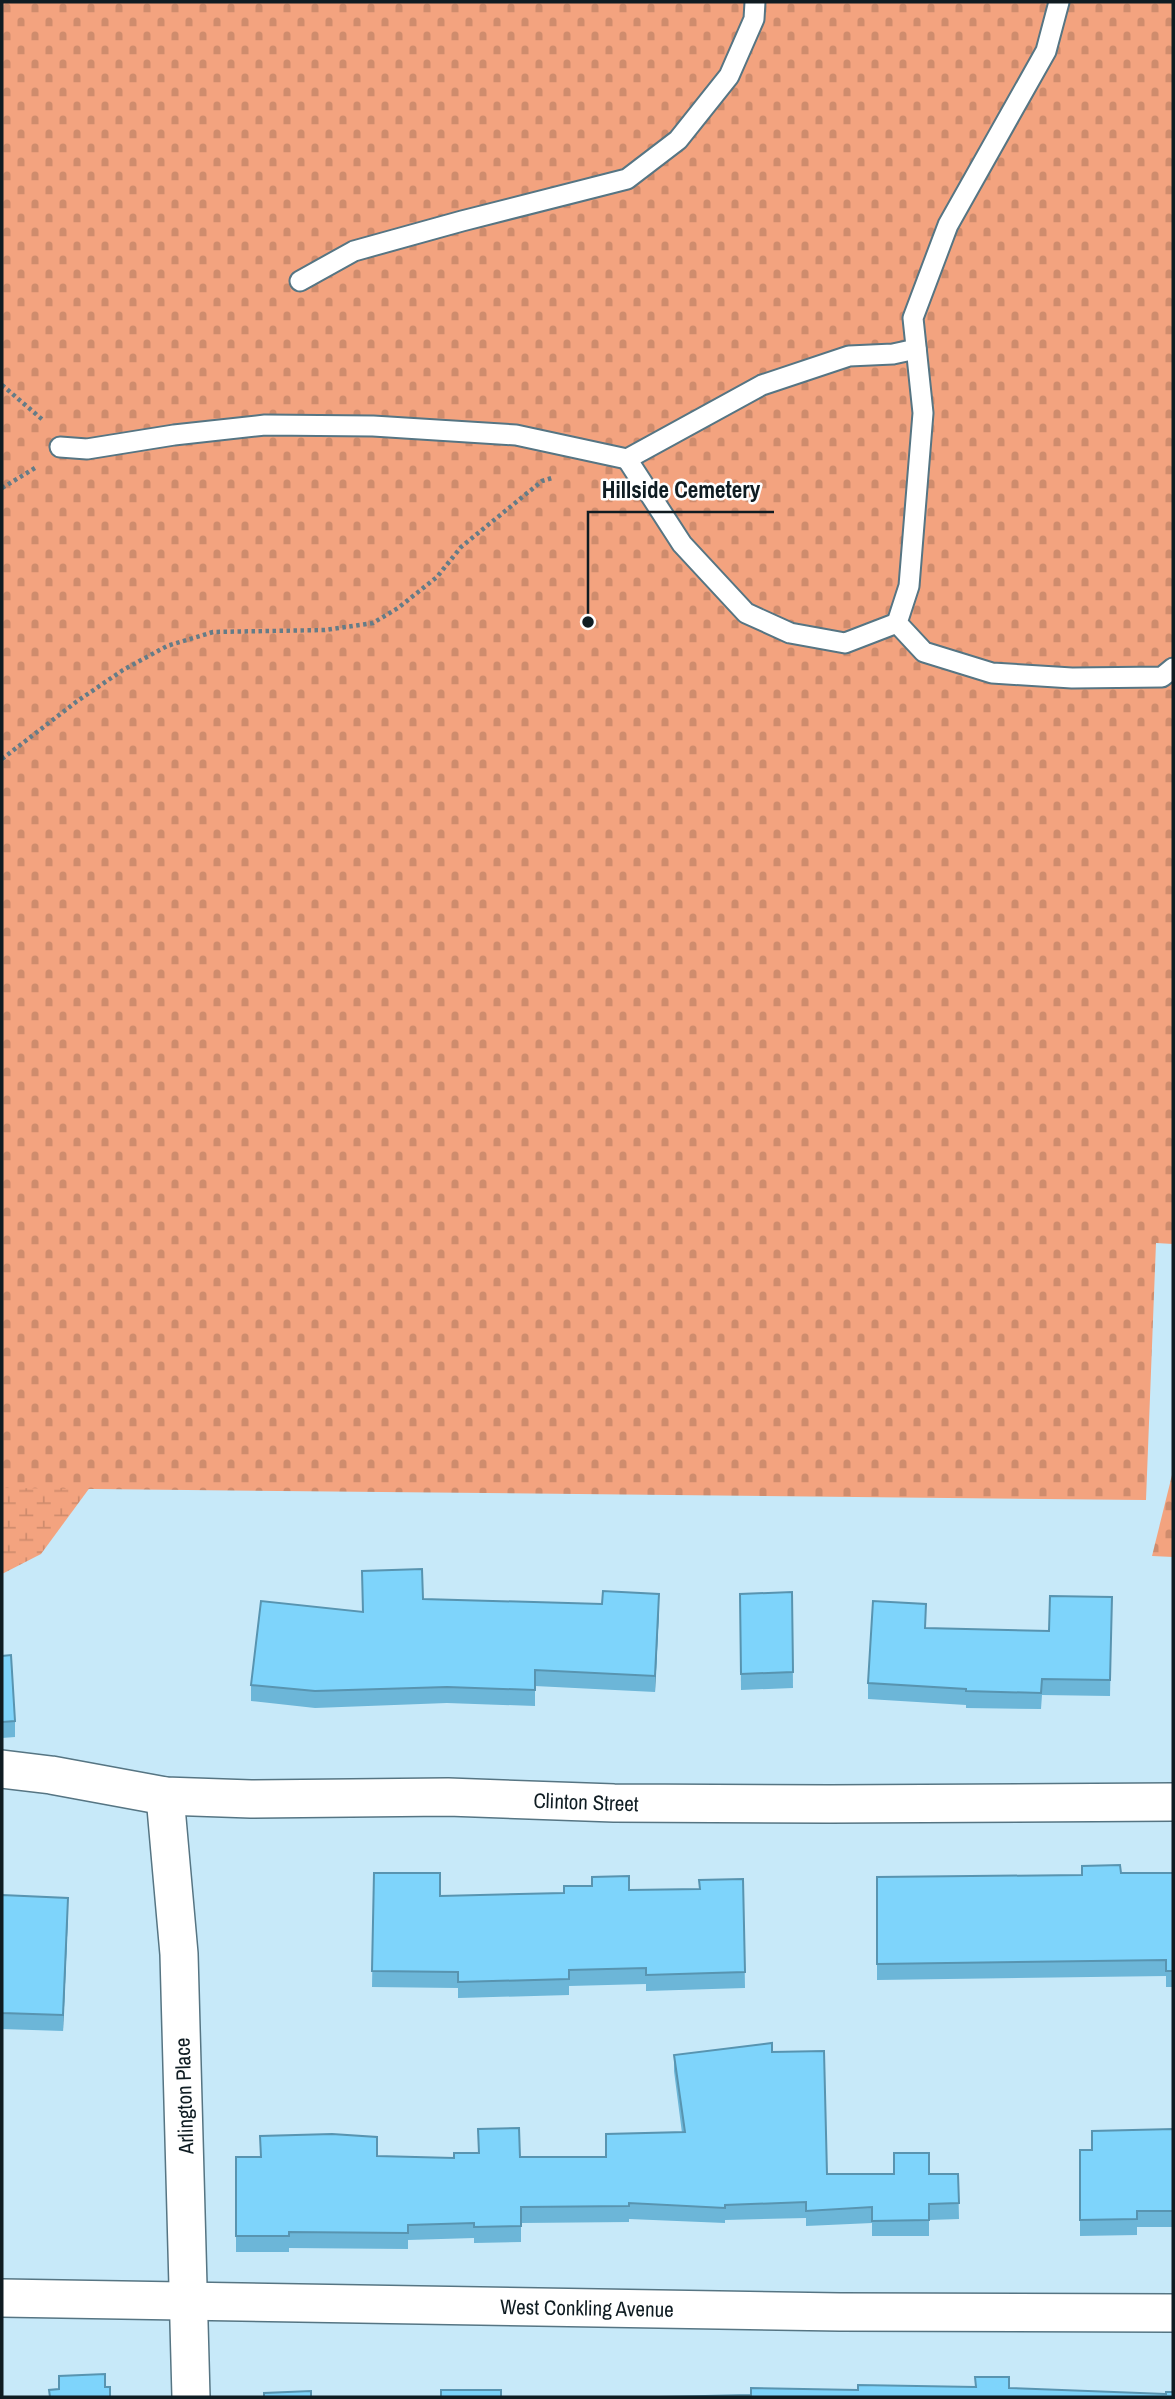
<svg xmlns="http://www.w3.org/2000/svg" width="1175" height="2399" viewBox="0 0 1175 2399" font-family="'Archivo Narrow',sans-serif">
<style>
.wetland{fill:url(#wetland-marsh)}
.cemetery{fill:url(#cemetery-stones)}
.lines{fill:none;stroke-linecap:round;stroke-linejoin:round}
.service-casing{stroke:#567583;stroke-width:23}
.minor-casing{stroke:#567583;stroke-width:40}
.path{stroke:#657c87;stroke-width:4.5;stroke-dasharray:3.5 3.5;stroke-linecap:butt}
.service{stroke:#fff;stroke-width:19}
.minor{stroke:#fff;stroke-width:37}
.wall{fill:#6cb6d8}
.shaded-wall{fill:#5894b0}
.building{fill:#7ed4fb;stroke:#5894b0;stroke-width:2}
.labels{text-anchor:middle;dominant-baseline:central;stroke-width:5;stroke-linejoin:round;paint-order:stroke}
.street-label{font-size:21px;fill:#0f1c22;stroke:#fff}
.leader{fill:none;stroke:#0f1c22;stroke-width:2.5}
.callout-dot{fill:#0f1c22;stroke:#fff;stroke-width:2.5}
.callout-label{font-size:23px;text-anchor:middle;font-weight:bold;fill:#0f1c22;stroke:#fff;stroke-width:5;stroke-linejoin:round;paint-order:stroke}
</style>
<defs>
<pattern id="wetland-marsh" width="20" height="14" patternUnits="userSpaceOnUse" patternTransform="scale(1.75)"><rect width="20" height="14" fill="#f3a37f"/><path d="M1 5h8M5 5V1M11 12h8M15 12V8" fill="none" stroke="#cf8c6d"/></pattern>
<pattern id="cemetery-stones" width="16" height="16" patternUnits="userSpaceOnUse" patternTransform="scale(1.75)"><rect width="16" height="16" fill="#f3a37f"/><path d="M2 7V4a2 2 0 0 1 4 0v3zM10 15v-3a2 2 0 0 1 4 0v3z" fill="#cf8c6d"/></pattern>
</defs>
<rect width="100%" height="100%" fill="#c7e9f9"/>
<path class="wetland" d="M 2,1315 L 91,1486 L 41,1554 L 2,1574 Z"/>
<g class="cemetery">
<path d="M 2,2 L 1173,2 L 1173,1244 L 1156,1243 L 1146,1500 L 2,1488 Z"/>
<path d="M 1173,1471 L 1173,1557 L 1152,1556 Z"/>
</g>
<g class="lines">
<defs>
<g id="service">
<path d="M 1059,2 L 1046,51 L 948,225 L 913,318 L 923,413 L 909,586 L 897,623 L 924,652 L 992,673 L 1072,678 L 1162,677 L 1173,668"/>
<path d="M 300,281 L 354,251 L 462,221 L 627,179 L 678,140 L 729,76 L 754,19 L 755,2"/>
<path d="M 60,447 L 87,449 L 174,435 L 265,425 L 373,426 L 516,435 L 627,459 L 762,385 L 849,356 L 893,354 L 916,349"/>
<path d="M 627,459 L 682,544 L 746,613 L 790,633 L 845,643 L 897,623"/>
</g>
<g id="minor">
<path d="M 2,1769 L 51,1775 L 165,1796 L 251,1799 L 448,1797 L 614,1803 L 830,1804 L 1173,1802"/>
<path d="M 165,1796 L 179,1954 L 191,2397"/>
<path d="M 2,2298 L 840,2312 L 1173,2313"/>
</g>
</defs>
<use href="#service" class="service-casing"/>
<use href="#minor" class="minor-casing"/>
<g class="path">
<path d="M 2,385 L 44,421"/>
<path d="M 2,488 L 35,468"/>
<path d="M 2,759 L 76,702 L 123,670 L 167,646 L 213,632 L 325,630 L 373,623 L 398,608 L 437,577 L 461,547 L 542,481 L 552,478"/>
</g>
<use href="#service" class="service"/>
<use href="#minor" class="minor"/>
</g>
<g class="wall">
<path d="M 792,1592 L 793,1688 L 741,1690 L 740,1594 Z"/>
<path d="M 1112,1597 L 1110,1696 L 1042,1695 L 1041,1709 L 966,1708 L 966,1705 L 868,1699 L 868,1683 L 926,1628 L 1049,1631 Z"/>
<path d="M 423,1599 L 659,1610 L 655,1692 L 535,1686 L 535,1706 L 447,1703 L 315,1708 L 251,1701 L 251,1685 L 363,1612 Z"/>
<path d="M 2,1656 L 15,1721 L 15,1737 L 2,1738 Z"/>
<path d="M 374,1873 L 440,1896 L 699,1889 L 743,1879 L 745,1988 L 646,1991 L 646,1984 L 569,1986 L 569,1995 L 458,1998 L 458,1988 L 372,1987 Z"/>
<path d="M 1121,1873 L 1173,1873 L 1173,1987 L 1166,1987 L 1166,1976 L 877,1980 L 877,1877 L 1082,1875 Z"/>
<path d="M 2,1895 L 68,1914 L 63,2031 L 2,2029 Z"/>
<path d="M 772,2052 L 827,2174 L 958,2174 L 959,2219 L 929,2220 L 929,2236 L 872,2236 L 872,2223 L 806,2226 L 806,2218 L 725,2220 L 725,2223 L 629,2219 L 629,2222 L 521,2223 L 521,2242 L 474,2243 L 474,2238 L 408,2240 L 408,2249 L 289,2248 L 289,2252 L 236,2252 L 236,2157 L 261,2157 L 260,2136 L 377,2156 L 454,2158 L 478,2153 L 478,2129 L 520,2157 L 606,2157 L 682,2133 L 674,2071 L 674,2055 Z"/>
<path d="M 1173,2129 L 1173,2227 L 1137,2227 L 1137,2235 L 1080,2236 L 1080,2150 L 1092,2150 Z"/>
</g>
<g class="shaded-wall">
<path d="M 659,1594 L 659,1610 L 655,1692 L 655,1676 Z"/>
<path d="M 68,1898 L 68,1914 L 63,2031 L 63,2015 Z"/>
</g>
<g class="building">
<path d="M 422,1569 L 423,1599 L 602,1604 L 603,1591 L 659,1594 L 655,1676 L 535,1670 L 535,1690 L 447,1687 L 315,1691 L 251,1685 L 261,1601 L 363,1612 L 362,1571 Z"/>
<path d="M 792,1592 L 793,1672 L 741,1674 L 740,1594 Z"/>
<path d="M 1050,1596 L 1112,1597 L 1110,1680 L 1042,1679 L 1041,1693 L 966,1691 L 966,1689 L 868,1683 L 873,1601 L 926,1604 L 925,1628 L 1049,1631 Z"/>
<path d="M 11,1655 L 15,1721 L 2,1722 L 2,1656 Z"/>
<path d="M 1120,1865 L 1121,1873 L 1173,1873 L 1173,1971 L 1166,1971 L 1166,1960 L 877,1964 L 877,1877 L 1082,1875 L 1082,1866 Z"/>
<path d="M 374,1873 L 440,1873 L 440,1896 L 564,1893 L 564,1886 L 592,1886 L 592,1877 L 629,1876 L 629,1890 L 700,1889 L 699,1880 L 743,1879 L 745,1972 L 646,1975 L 646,1968 L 569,1970 L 569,1979 L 458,1982 L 458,1972 L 372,1971 Z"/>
<path d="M 2,1895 L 68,1898 L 63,2015 L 2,2013 Z"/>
<path d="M 772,2043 L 772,2052 L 824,2051 L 827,2174 L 894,2174 L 894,2153 L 929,2153 L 929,2174 L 958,2174 L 959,2203 L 929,2204 L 929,2220 L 872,2221 L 872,2207 L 806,2211 L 806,2202 L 725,2205 L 725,2208 L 629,2203 L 629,2206 L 521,2207 L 521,2226 L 474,2227 L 474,2223 L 408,2225 L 408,2233 L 289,2232 L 289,2236 L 236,2236 L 236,2157 L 261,2157 L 260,2136 L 332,2134 L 377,2137 L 377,2156 L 454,2158 L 454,2153 L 479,2153 L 478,2129 L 519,2128 L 520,2157 L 606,2157 L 606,2134 L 685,2132 L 674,2055 Z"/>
<path d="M 1173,2129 L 1173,2211 L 1137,2211 L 1137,2219 L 1080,2220 L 1080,2150 L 1092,2150 L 1092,2131 Z"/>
<path d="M 105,2374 L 105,2387 L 110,2387 L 110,2397 L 50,2397 L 49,2390 L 59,2389 L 59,2376 Z"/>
<path d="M 975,2377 L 1009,2377 L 1009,2388 L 1166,2394 L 1166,2392 L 1173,2392 L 1173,2397 L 659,2397 L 751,2395 L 751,2388 L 858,2390 L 858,2385 L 976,2387 Z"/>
<rect x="441" y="2390" width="60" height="7"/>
<path d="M 311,2391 L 311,2397 L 264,2397 L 264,2393 Z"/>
</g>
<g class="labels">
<g class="street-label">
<text transform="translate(586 1802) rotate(2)">Clinton Street</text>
<text transform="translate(184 2096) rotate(-92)">Arlington Place</text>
<text transform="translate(587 2308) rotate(1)">West Conkling Avenue</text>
</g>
</g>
<path class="leader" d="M588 622L588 512H774"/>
<circle class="callout-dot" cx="588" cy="622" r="7"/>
<g class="callout-label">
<text x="681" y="498">Hillside Cemetery</text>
</g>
<rect width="1175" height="2399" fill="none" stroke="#0f1c22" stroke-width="7"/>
</svg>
